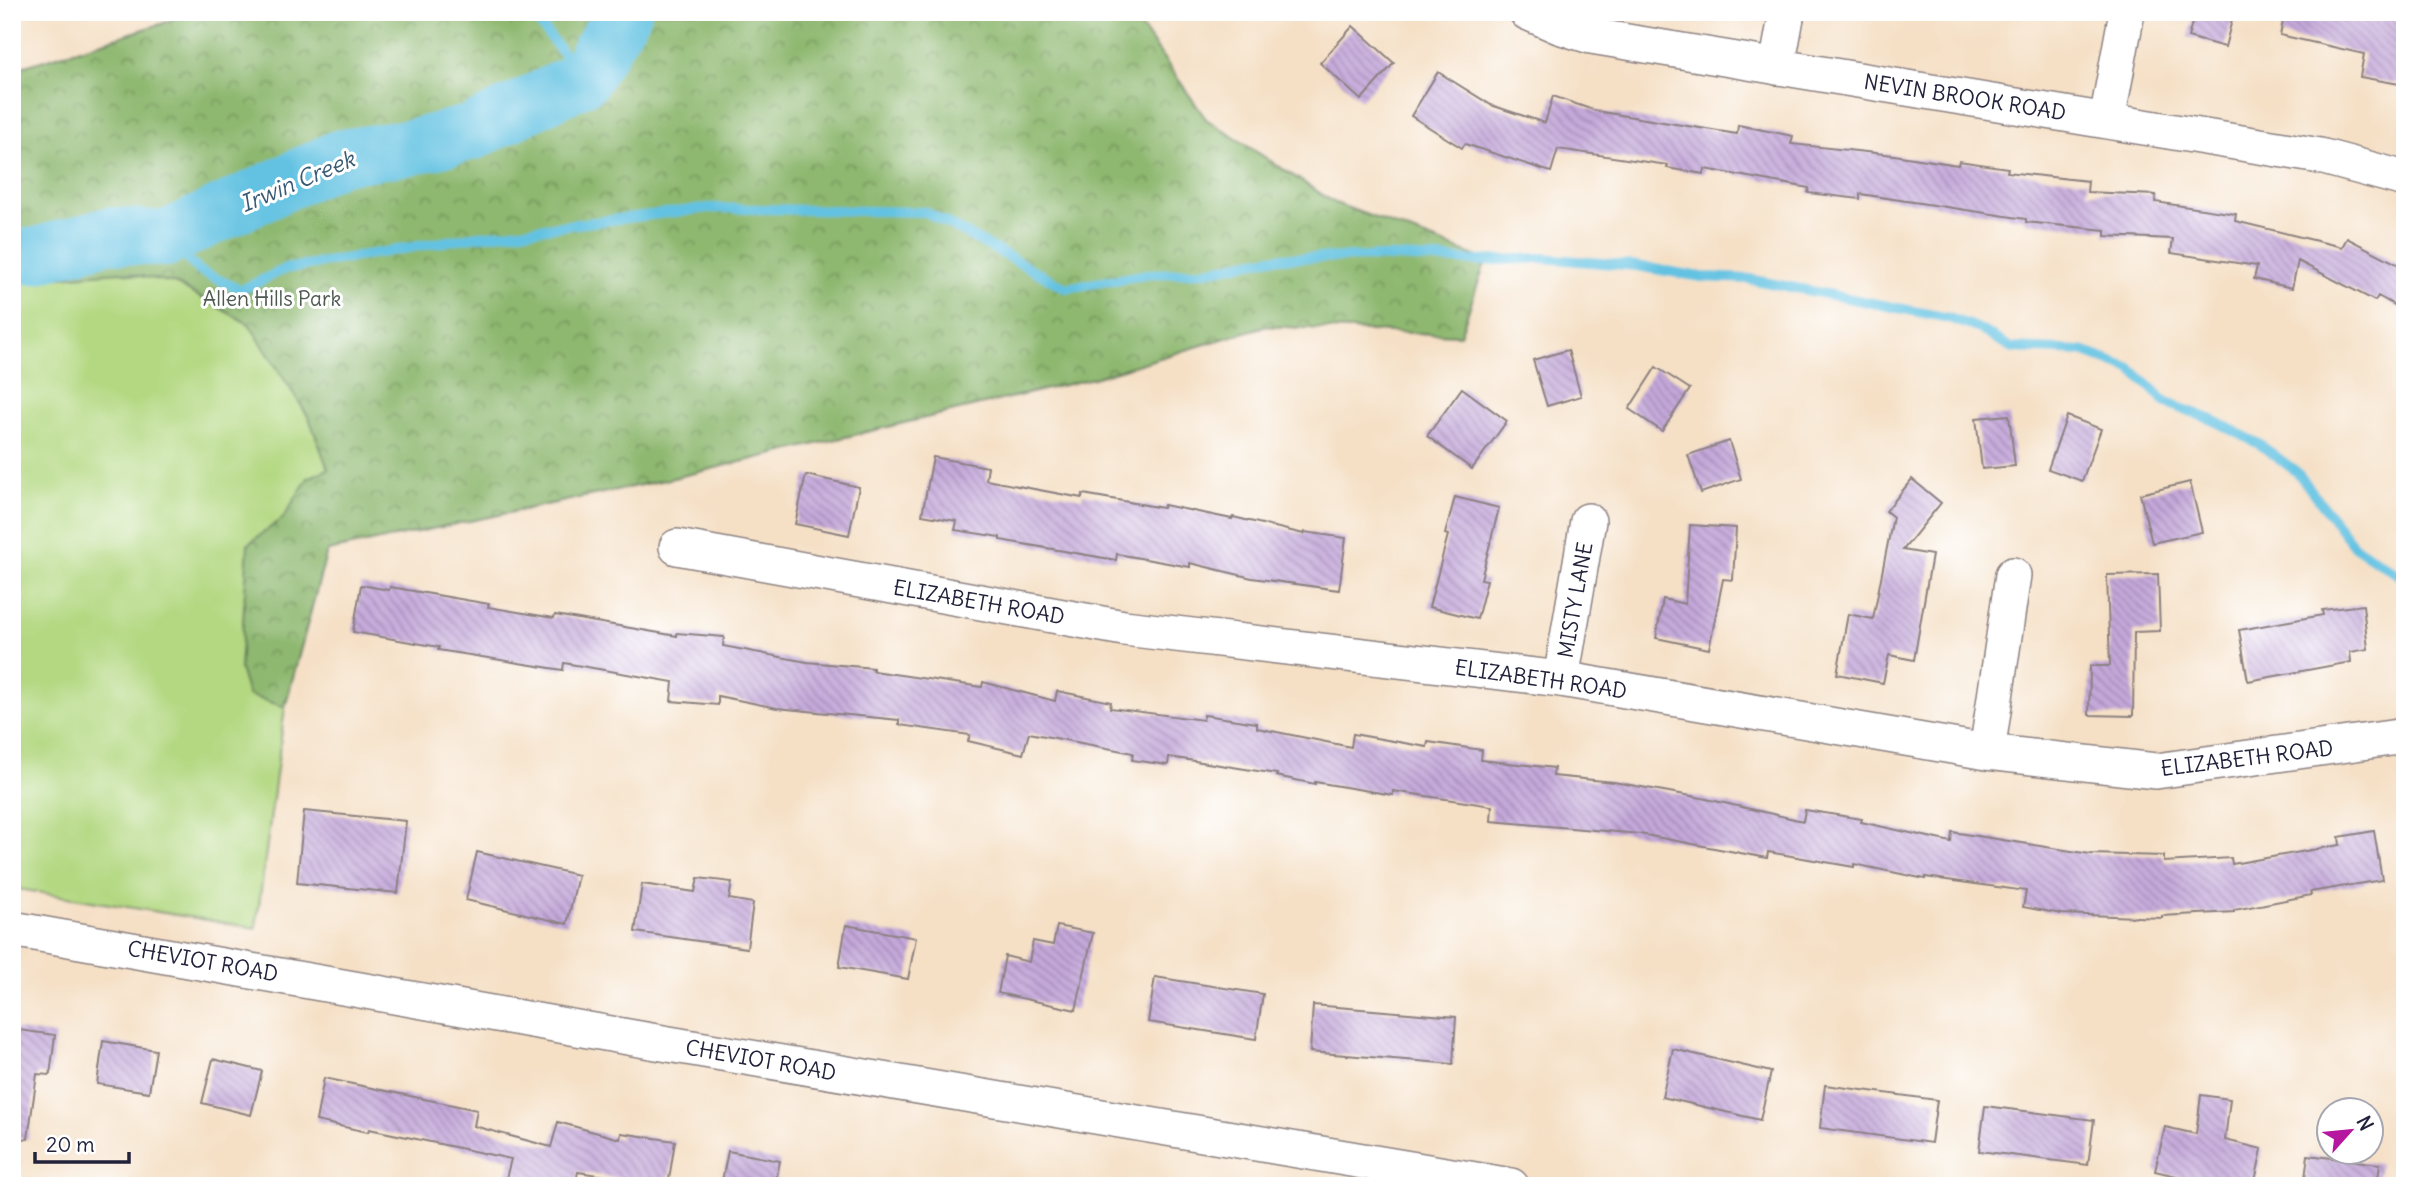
<svg xmlns="http://www.w3.org/2000/svg" width="2417" height="1198" viewBox="0 0 2417 1198" font-family="Delius,sans-serif">
<style>
.green{fill:#b3d881;stroke:#6a7d5e;stroke-width:2}
.forest{fill:url(#forest-crowns);stroke:#586d55;stroke-width:2}
.lines{fill:none;stroke-linecap:round;stroke-linejoin:round}
.stream{stroke:#64c2e2;stroke-width:10}
.river{stroke:#64c2e2;stroke-width:56}
.building{fill:url(#building-back-hatch)}
.minor-casing{stroke:#8c8180;stroke-width:38}
.minor{stroke:#fff;stroke-width:35}
.labels{text-anchor:middle;dominant-baseline:central;stroke-width:6;stroke-linejoin:round;paint-order:stroke}
.street-label{font-size:21px;fill:#22223b;stroke:#fff}
.park-label{font-size:21px;fill:#4e5950;stroke:#fff}
.water-label{font-size:23px;font-style:italic;fill:#395a75;stroke:#fff}
</style>
<defs>
<pattern id="forest-crowns" width="20" height="18" patternUnits="userSpaceOnUse" patternTransform="scale(1.75)"><rect width="20" height="18" fill="#8eb86f"/><path d="M2 6a3 3 0 1 1 6 0M12 15a3 3 0 1 1 6 0" fill="none" stroke="#74955c"/></pattern>
<pattern id="building-back-hatch" width="6" height="6" patternUnits="userSpaceOnUse" patternTransform="scale(1.75)"><rect width="6" height="6" fill="#c4a8da"/><path d="M-1 5l2 2M0 0l6 6M5-1l2 2" fill="none" stroke="#9f88b2"/></pattern>
</defs>
<rect width="100%" height="100%" fill="#fff"/>
<filter id="ink" filterUnits="userSpaceOnUse"><feTurbulence type="fractalNoise" baseFrequency=".0143" numOctaves="2"/><feDisplacementMap in="SourceGraphic" scale="14" xChannelSelector="R" yChannelSelector="G"/><feConvolveMatrix kernelMatrix="1 2 1 2 8 2 1 2 1" color-interpolation-filters="sRGB"/></filter>
<filter id="wash" filterUnits="userSpaceOnUse"><feTurbulence type="fractalNoise" baseFrequency=".00686" numOctaves="4" result="noise"/><feDisplacementMap in="SourceGraphic" scale="28" xChannelSelector="R" yChannelSelector="G"/><feGaussianBlur stdDeviation="1.57" result="paint"/><feColorMatrix in="noise" values="0 0 0 0 0 0 0 0 0 0 0 0 0 0 0 0 0 1.4 0 .05"/><feComposite in="paint" operator="in"/></filter>
<g filter="url(#wash)">
<rect width="100%" height="100%" fill="#f5e0c6"/>
<path class="green" d="M 1131,12 L 1206,119 L 1335,203 L 1486,260 L 1460,335 L 1265,326 L 1093,378 L 669,479 L 327,551 L 285,707 L 256,928 L 12,888 L 12,70 Z"/>
<path class="forest" d="M 183,12 L 1131,12 L 1206,119 L 1335,203 L 1486,260 L 1460,335 L 1265,326 L 1093,378 L 669,479 L 327,551 L 285,707 L 248,695 L 240,669 L 248,544 L 283,518 L 308,478 L 328,469 L 309,418 L 249,324 L 174,283 L 120,272 L 12,281 L 12,70 L 167,22 Z"/>
<g class="lines">
<g class="stream">
<path d="M 530,12 L 583,78"/>
<path d="M 165,239 L 200,271 L 241,290 L 285,269 L 472,237 L 708,208 L 926,212 L 1066,288 L 1149,274 L 1201,272 L 1271,258 L 1393,257 L 1478,261 L 1542,258 L 1637,266 L 1701,277 L 1749,279 L 1949,318 L 1977,328 L 2012,348 L 2082,351 L 2131,369 L 2167,403 L 2213,420 L 2259,444 L 2297,472 L 2354,546 L 2405,579"/>
</g>
<path class="river" d="M 12,256 L 33,256 L 109,235 L 165,239 L 341,157 L 412,147 L 473,132 L 583,78 L 624,12"/>
</g>
<g id="blocks">
<g class="building">
<path d="M 2195,12 L 2234,12 L 2225,47 L 2188,37 Z"/>
<path d="M 2285,12 L 2354,12 L 2405,21 L 2405,85 L 2360,77 L 2364,54 L 2280,35 Z"/>
<path d="M 1353,26 L 1394,63 L 1361,100 L 1320,63 Z"/>
<path d="M 1438,72 L 1491,105 L 1545,123 L 1553,96 L 1596,111 L 1737,134 L 1738,125 L 1793,136 L 1791,144 L 1894,155 L 1958,165 L 1959,161 L 2008,168 L 2007,172 L 2088,181 L 2087,192 L 2156,195 L 2155,202 L 2236,214 L 2235,221 L 2342,247 L 2347,238 L 2405,268 L 2405,311 L 2378,296 L 2375,301 L 2298,261 L 2292,288 L 2254,279 L 2257,266 L 2171,253 L 2173,239 L 2105,236 L 2105,230 L 2026,222 L 2026,219 L 1860,194 L 1860,199 L 1808,193 L 1809,188 L 1705,169 L 1704,174 L 1667,168 L 1668,165 L 1558,149 L 1551,172 L 1465,144 L 1462,148 L 1411,116 Z"/>
<path d="M 1568,350 L 1581,396 L 1547,406 L 1533,360 Z"/>
<path d="M 1656,367 L 1690,389 L 1662,431 L 1629,409 Z"/>
<path d="M 1462,388 L 1507,421 L 1472,469 L 1427,436 Z"/>
<path d="M 2009,415 L 2015,466 L 1982,469 L 1976,418 Z"/>
<path d="M 2067,416 L 2101,429 L 2082,481 L 2048,469 Z"/>
<path d="M 1729,441 L 1741,479 L 1701,493 L 1688,455 Z"/>
<path d="M 933,457 L 988,467 L 986,480 L 1082,498 L 1083,494 L 1163,508 L 1164,505 L 1232,519 L 1233,517 L 1304,534 L 1305,532 L 1346,538 L 1339,590 L 1252,578 L 1190,563 L 1190,567 L 1117,554 L 1116,560 L 1000,540 L 1000,537 L 955,530 L 957,521 L 922,515 Z"/>
<path d="M 806,475 L 859,487 L 849,535 L 795,524 Z"/>
<path d="M 1912,479 L 1941,503 L 1903,550 L 1932,555 L 1914,660 L 1889,655 L 1883,683 L 1837,674 L 1848,614 L 1873,619 L 1893,517 L 1886,511 Z"/>
<path d="M 2190,482 L 2202,532 L 2152,543 L 2140,494 Z"/>
<path d="M 1455,497 L 1499,508 L 1481,579 L 1487,580 L 1477,619 L 1429,607 L 1448,535 L 1445,534 Z"/>
<path d="M 1690,525 L 1736,528 L 1733,580 L 1723,579 L 1709,649 L 1656,638 L 1663,599 L 1685,604 Z"/>
<path d="M 2158,574 L 2160,631 L 2134,632 L 2133,716 L 2089,715 L 2090,666 L 2110,666 L 2107,575 Z"/>
<path d="M 361,585 L 389,590 L 390,587 L 489,604 L 488,607 L 554,618 L 555,615 L 677,636 L 677,633 L 724,637 L 723,646 L 807,662 L 873,668 L 873,671 L 982,687 L 983,682 L 1055,701 L 1057,691 L 1111,702 L 1110,708 L 1203,720 L 1204,715 L 1257,723 L 1257,728 L 1351,747 L 1353,734 L 1427,747 L 1428,742 L 1482,750 L 1481,760 L 1554,768 L 1553,776 L 1614,782 L 1702,798 L 1803,821 L 1805,810 L 1862,819 L 1861,822 L 1951,842 L 1952,832 L 2090,854 L 2164,856 L 2164,862 L 2231,858 L 2232,864 L 2340,845 L 2339,837 L 2374,831 L 2382,880 L 2310,892 L 2311,895 L 2234,910 L 2234,912 L 2162,916 L 2162,918 L 2062,914 L 2023,907 L 2026,891 L 1925,877 L 1925,879 L 1854,864 L 1854,867 L 1768,852 L 1767,858 L 1640,834 L 1491,821 L 1492,806 L 1393,791 L 1393,795 L 1315,782 L 1315,784 L 1276,776 L 1277,774 L 1169,757 L 1168,765 L 1132,760 L 1133,753 L 1029,733 L 1023,754 L 968,741 L 970,735 L 899,725 L 899,720 L 777,708 L 718,696 L 718,705 L 671,701 L 673,682 L 564,663 L 563,670 L 438,650 L 439,647 L 353,632 Z"/>
<path d="M 2363,605 L 2368,649 L 2350,652 L 2351,662 L 2248,681 L 2239,630 L 2323,615 L 2322,610 Z"/>
<path d="M 304,811 L 406,821 L 398,893 L 297,883 Z"/>
<path d="M 477,852 L 578,875 L 567,924 L 466,900 Z"/>
<path d="M 698,878 L 732,882 L 729,899 L 753,903 L 747,948 L 635,932 L 642,884 L 695,892 Z"/>
<path d="M 846,925 L 916,938 L 908,979 L 839,967 Z"/>
<path d="M 1057,926 L 1093,933 L 1076,1010 L 998,993 L 1005,956 L 1029,962 L 1033,941 L 1053,945 Z"/>
<path d="M 1155,977 L 1263,994 L 1256,1039 L 1148,1022 Z"/>
<path d="M 1313,1005 L 1456,1017 L 1453,1064 L 1310,1052 Z"/>
<path d="M 12,1029 L 55,1035 L 50,1075 L 37,1074 L 28,1139 L 12,1138 Z"/>
<path d="M 103,1041 L 156,1050 L 149,1092 L 97,1084 Z"/>
<path d="M 1673,1049 L 1771,1072 L 1760,1120 L 1662,1097 Z"/>
<path d="M 213,1059 L 262,1071 L 251,1115 L 202,1103 Z"/>
<path d="M 324,1078 L 477,1110 L 474,1126 L 551,1147 L 558,1122 L 620,1139 L 621,1133 L 675,1141 L 668,1186 L 578,1172 L 575,1186 L 504,1186 L 511,1159 L 369,1129 L 368,1132 L 316,1121 Z"/>
<path d="M 1825,1085 L 1937,1100 L 1931,1143 L 1820,1128 Z"/>
<path d="M 2201,1095 L 2230,1099 L 2225,1140 L 2262,1149 L 2254,1186 L 2218,1186 L 2155,1171 L 2165,1127 L 2196,1134 Z"/>
<path d="M 1985,1106 L 2094,1120 L 2088,1165 L 1979,1151 Z"/>
<path d="M 728,1151 L 780,1161 L 775,1186 L 721,1186 Z"/>
<path d="M 2308,1155 L 2380,1164 L 2377,1186 L 2304,1186 Z"/>
</g>
</g>
</g>
<g filter="url(#ink)">
<use href="#blocks" fill-opacity="0" stroke="#8c8180" stroke-width="2"/>
<g class="lines">
<defs>
<g id="minor">
<path d="M 1527,12 L 1559,26 L 1591,36 L 2320,156 L 2405,179"/>
<path d="M 1777,67 L 1787,12"/>
<path d="M 2107,120 L 2127,12"/>
<path d="M 677,547 L 1124,628 L 1561,679 L 1987,752 L 2156,771 L 2405,736"/>
<path d="M 1561,679 L 1588,521"/>
<path d="M 1987,752 L 2013,575"/>
<path d="M 12,929 L 651,1041 L 1511,1186"/>
</g>
</defs>
<use href="#minor" class="minor-casing"/>
<use href="#minor" class="minor"/>
</g>
</g>
<g class="labels">
<g class="street-label">
<text transform="translate(1965 97) rotate(9)">NEVIN BROOK ROAD</text>
<text transform="translate(1575 600) rotate(-80)">MISTY LANE</text>
<text transform="translate(979 602) rotate(10)">ELIZABETH ROAD</text>
<text transform="translate(1541 679) rotate(8)">ELIZABETH ROAD</text>
<text transform="translate(2247 758) rotate(-7)">ELIZABETH ROAD</text>
<text transform="translate(203 961) rotate(10)">CHEVIOT ROAD</text>
<text transform="translate(761 1060) rotate(10)">CHEVIOT ROAD</text>
</g>
<g class="park-label">
<text x="272" y="298">Allen Hills Park</text>
</g>
<g class="water-label">
<text transform="translate(297 181) rotate(-23)">Irwin Creek</text>
</g>
</g>
<rect width="2417" height="1198" fill="none" stroke="#fff" stroke-width="42"/>
<g transform="translate(2350 1131) rotate(63)"><circle r="33" fill="#ffffff" stroke="#a7a7b1" stroke-width="2"/>
<path d="M0-5L12 26L0 18L-12 26Z" fill="#b5179e"/>
<text y="-10" font-size="19" font-weight="bold" text-anchor="middle" fill="#22223b">N</text>
</g>
<path d="M35 1152v10h94v-10" fill="none" stroke="#22223b" stroke-width="3.5"/>
<text x="46" y="1152" font-size="21" fill="#22223b" stroke="#ffffff" stroke-width="5" paint-order="stroke">20 m</text>
</svg>
